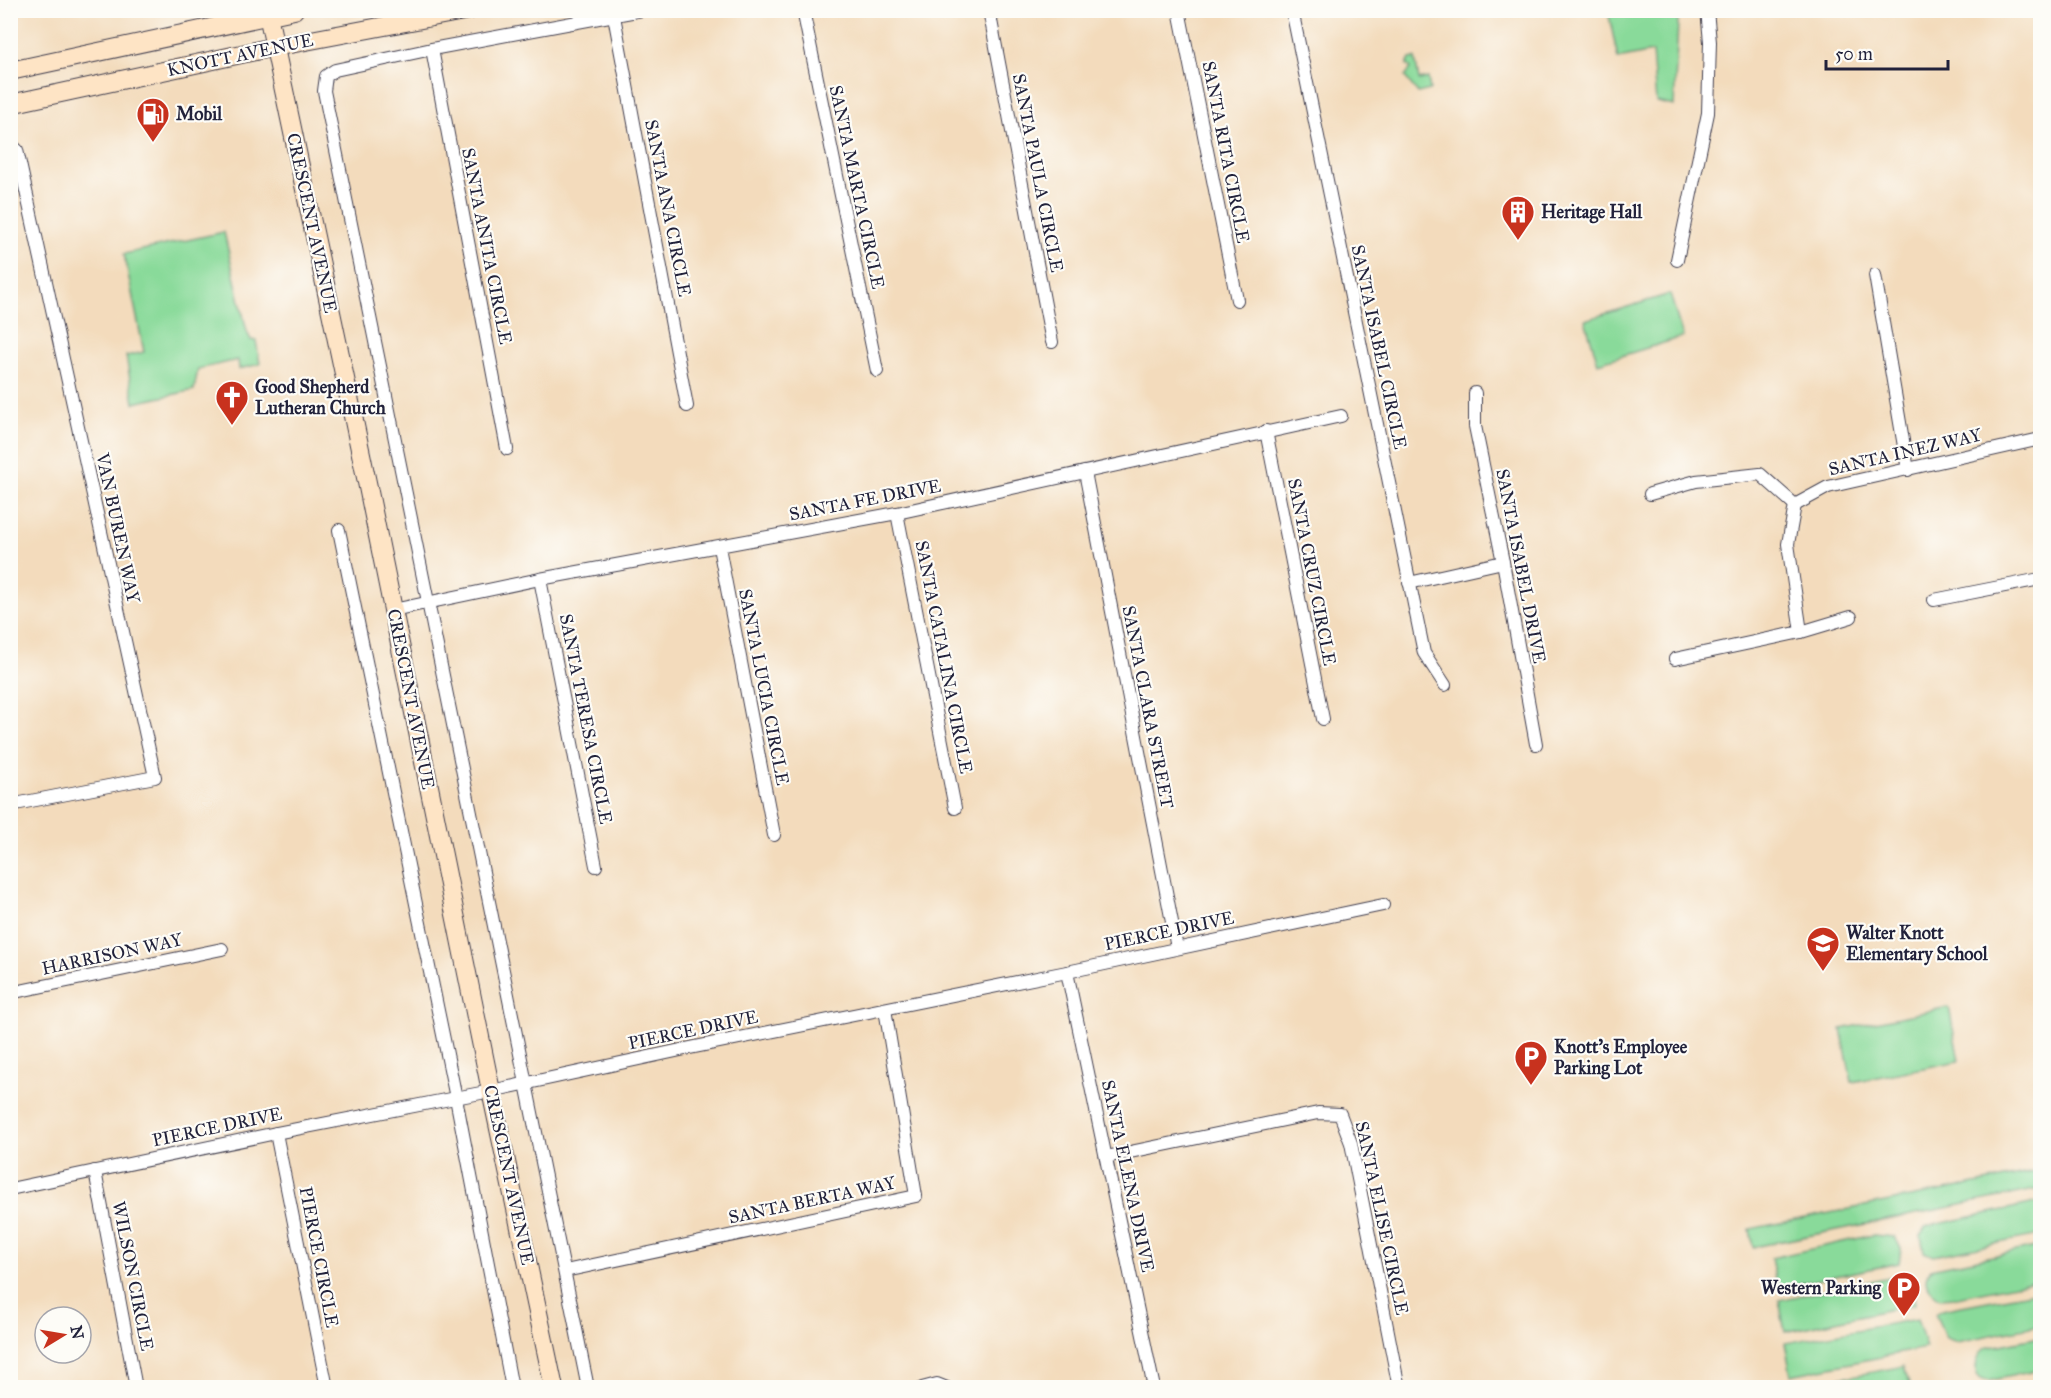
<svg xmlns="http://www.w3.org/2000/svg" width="2051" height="1398" viewBox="0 0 2051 1398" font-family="'IM FELL Great Primer',serif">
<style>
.green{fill:#89da9a;stroke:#567e6a;stroke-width:1.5}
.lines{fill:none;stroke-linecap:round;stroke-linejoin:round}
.street-casing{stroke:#413e4e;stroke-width:14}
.secondary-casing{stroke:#413e4e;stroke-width:20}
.street{stroke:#fff;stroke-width:12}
.secondary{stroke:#fee4c5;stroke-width:18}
.labels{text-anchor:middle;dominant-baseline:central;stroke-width:4.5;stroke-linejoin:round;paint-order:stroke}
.street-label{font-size:18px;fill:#22223b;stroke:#fdfcf7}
.poi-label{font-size:18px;font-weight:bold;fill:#22223b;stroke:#fdfcf7;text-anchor:start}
</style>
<rect width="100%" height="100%" fill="#fdfcf7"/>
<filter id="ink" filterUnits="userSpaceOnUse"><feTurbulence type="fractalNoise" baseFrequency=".0167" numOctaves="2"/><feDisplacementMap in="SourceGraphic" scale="12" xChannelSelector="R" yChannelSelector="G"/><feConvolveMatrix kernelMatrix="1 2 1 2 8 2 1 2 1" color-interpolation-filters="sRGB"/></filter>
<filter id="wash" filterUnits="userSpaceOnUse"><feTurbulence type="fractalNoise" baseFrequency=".008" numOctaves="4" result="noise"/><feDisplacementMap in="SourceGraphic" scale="24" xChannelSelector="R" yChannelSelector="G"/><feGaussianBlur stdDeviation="1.35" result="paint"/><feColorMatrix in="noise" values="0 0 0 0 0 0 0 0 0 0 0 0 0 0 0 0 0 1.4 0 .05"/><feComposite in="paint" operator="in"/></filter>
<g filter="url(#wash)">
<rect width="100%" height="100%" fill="#f3dbbc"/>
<g class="green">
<path d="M 1608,11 L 1676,11 L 1678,22 L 1674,106 L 1656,102 L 1652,52 L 1618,59 Z"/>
<path d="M 1415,58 L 1419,80 L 1428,78 L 1430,90 L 1418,93 L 1405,77 L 1411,68 L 1407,65 L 1410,59 Z"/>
<path d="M 224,232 L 247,332 L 251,340 L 256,341 L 260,364 L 239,369 L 238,360 L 198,369 L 194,390 L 134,403 L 126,356 L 144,352 L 124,254 Z"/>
<path d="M 1670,294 L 1683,337 L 1598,363 L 1585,320 Z"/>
<path d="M 1949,1007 L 1959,1061 L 1852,1082 L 1841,1029 Z"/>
<path d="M 2040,1171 L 2040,1189 L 1753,1247 L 1750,1229 Z"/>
<path d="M 2040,1202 L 2040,1235 L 1933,1256 L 1924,1252 L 1921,1236 L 1925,1227 Z"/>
<path d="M 1873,1235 L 1895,1237 L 1901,1249 L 1899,1263 L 1777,1288 L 1771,1258 Z"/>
<path d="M 2040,1246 L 2040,1280 L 1957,1297 L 1940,1298 C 1929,1290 1920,1281 1931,1269 Z"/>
<path d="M 1899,1275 C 1912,1282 1914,1291 1915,1304 L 1785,1332 L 1779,1300 Z"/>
<path d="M 2040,1291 L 2040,1325 L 1957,1342 L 1946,1338 L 1935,1314 L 1941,1310 Z"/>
<path d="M 1917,1319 L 1926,1348 L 1791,1375 L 1785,1343 Z"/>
<path d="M 2040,1337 L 2040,1370 L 1988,1381 C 1970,1379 1975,1357 1985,1348 Z"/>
<path d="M 1904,1366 L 1910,1387 L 1798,1387 L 1798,1386 Z"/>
</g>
</g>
<g filter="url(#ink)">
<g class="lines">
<defs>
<g id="street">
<path d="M 803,10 L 877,371"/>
<path d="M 989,10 L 1052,342"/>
<path d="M 1179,10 L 1237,300"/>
<path d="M 1292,10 L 1424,653 L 1445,685"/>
<path d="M 614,16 L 687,406"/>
<path d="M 432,49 L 507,449"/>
<path d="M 10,143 L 17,150 L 155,777 L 10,805"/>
<path d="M 1677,260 L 1708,113 L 1710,42 L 1707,10"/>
<path d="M 1875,275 L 1908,470"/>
<path d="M 1475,393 L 1475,426 L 1503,562 L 1536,744"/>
<path d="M 1266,431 L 1323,719"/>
<path d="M 1085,472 L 1177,948"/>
<path d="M 1650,494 L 1696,481 L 1760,474 L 1795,505 L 1828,487 L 2040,439"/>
<path d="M 1795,505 L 1788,544 L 1801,632"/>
<path d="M 897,513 L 955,808"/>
<path d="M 339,530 L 456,1098 L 512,1388"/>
<path d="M 719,547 L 774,835"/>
<path d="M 540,579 L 596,866"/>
<path d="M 1409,583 L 1503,562"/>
<path d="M 1934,600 L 2040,579"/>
<path d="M 393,610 L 540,579 L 897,513 L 1341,416"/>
<path d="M 1675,659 L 1801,632 L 1851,617"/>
<path d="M 1067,972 L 1154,1388"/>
<path d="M 10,993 L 222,949"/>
<path d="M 276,1133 L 327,1388"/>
<path d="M 1106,1157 L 1318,1113 L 1340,1114 L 1351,1143 L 1399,1388"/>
<path d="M 95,1171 L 136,1388"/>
<path d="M 10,1189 L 276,1133 L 491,1091 L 690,1048 L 1067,972 L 1383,905"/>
<path d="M 565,1271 L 916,1196 L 885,1009"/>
<path d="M 588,1388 L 324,91 L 326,76 L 335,70 L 432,49 L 642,10"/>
<path d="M 922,1388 L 937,1384 L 947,1388"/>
</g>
<g id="secondary">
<path d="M 267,10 L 368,487 L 491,1091 L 554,1388"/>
<path d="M 10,71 L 294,10"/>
<path d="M 10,104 L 274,47 L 469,10"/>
</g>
</defs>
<use href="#street" class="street-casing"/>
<use href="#secondary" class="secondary-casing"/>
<use href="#street" class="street"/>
<use href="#secondary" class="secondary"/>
</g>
</g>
<defs>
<symbol id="fuel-pin" viewBox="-11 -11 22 30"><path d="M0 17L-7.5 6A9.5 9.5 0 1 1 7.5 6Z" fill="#c8321e" stroke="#fdfcf7"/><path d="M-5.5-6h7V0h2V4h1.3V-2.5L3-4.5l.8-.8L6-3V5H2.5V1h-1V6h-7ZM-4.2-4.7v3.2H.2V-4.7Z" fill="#fff"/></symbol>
<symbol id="building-pin" viewBox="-11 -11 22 30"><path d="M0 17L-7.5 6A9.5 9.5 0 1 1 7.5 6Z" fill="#c8321e" stroke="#fdfcf7"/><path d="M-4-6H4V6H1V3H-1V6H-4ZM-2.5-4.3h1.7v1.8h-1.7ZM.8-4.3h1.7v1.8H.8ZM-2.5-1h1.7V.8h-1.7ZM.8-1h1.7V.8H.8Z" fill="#fff"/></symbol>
<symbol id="church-pin" viewBox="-11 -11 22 30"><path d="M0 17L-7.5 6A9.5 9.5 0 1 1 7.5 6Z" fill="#c8321e" stroke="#fdfcf7"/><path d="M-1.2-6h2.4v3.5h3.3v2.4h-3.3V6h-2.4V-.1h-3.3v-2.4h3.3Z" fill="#fff"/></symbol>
<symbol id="school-pin" viewBox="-11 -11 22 30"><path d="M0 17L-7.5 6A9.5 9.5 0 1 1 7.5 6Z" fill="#c8321e" stroke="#fdfcf7"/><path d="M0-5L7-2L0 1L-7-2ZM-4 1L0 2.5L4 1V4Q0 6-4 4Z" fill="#fff"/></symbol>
<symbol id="parking-pin" viewBox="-11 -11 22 30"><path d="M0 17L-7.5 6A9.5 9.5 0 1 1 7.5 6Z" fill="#c8321e" stroke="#fdfcf7"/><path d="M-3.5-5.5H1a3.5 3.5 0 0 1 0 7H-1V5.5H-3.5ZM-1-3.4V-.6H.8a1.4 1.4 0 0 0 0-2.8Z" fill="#fff"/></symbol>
</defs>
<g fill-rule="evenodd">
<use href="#fuel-pin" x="134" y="95" width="38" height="52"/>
<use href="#building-pin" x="1499" y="193" width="38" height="52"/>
<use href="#church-pin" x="213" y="378" width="38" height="52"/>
<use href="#school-pin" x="1804" y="924" width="38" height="52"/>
<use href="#parking-pin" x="1512" y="1038" width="38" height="52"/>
<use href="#parking-pin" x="1885" y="1269" width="38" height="52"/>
</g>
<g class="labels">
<g class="street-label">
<text transform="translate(240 55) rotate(-12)">KNOTT AVENUE</text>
<text transform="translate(1226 152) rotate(79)">SANTA RITA CIRCLE</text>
<text transform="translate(1038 173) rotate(79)">SANTA PAULA CIRCLE</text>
<text transform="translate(857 187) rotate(78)">SANTA MARTA CIRCLE</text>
<text transform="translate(668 208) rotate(79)">SANTA ANA CIRCLE</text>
<text transform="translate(312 223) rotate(78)">CRESCENT AVENUE</text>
<text transform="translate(487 246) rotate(79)">SANTA ANITA CIRCLE</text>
<text transform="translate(1379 347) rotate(78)">SANTA ISABEL CIRCLE</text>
<text transform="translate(1905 452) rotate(-13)">SANTA INEZ WAY</text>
<text transform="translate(865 500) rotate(-11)">SANTA FE DRIVE</text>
<text transform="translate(118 528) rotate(78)">VAN BUREN WAY</text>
<text transform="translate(1521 566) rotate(79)">SANTA ISABEL DRIVE</text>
<text transform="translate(1312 572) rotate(79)">SANTA CRUZ CIRCLE</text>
<text transform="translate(944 657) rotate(79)">SANTA CATALINA CIRCLE</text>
<text transform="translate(764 687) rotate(79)">SANTA LUCIA CIRCLE</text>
<text transform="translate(411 699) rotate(79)">CRESCENT AVENUE</text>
<text transform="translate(1148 707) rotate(79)">SANTA CLARA STREET</text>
<text transform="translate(586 719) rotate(79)">SANTA TERESA CIRCLE</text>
<text transform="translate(1169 931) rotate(-12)">PIERCE DRIVE</text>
<text transform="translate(112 954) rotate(-12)">HARRISON WAY</text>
<text transform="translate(693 1030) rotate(-12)">PIERCE DRIVE</text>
<text transform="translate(217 1127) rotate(-12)">PIERCE DRIVE</text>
<text transform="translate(509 1175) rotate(78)">CRESCENT AVENUE</text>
<text transform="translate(1128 1176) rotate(78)">SANTA ELENA DRIVE</text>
<text transform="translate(812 1200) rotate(-12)">SANTA BERTA WAY</text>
<text transform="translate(1382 1218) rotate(78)">SANTA ELISE CIRCLE</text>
<text transform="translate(319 1257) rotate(79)">PIERCE CIRCLE</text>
<text transform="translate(133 1276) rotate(79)">WILSON CIRCLE</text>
</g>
<g class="poi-label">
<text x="176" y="114">Mobil</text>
<text x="1541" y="212">Heritage Hall</text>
<text x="255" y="387">Good Shepherd<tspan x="255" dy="21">Lutheran Church</tspan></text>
<text x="1846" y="933">Walter Knott<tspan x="1846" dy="21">Elementary School</tspan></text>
<text x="1554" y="1047">Knott's Employee<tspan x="1554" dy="21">Parking Lot</tspan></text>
<text x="1881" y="1288" text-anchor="end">Western Parking</text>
</g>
</g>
<rect width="2051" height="1398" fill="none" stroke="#fdfcf7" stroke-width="36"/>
<g transform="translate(63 1335) rotate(79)"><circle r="28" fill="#fdfcf7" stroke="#a5a5ac" stroke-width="1.5"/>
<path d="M0-4.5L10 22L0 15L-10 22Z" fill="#c8321e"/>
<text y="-9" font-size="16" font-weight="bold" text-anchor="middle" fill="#22223b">N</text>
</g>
<path d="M1826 60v9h122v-9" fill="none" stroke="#22223b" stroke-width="3"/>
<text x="1835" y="60" font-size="18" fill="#22223b" stroke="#fdfcf7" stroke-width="4.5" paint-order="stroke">50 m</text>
</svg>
